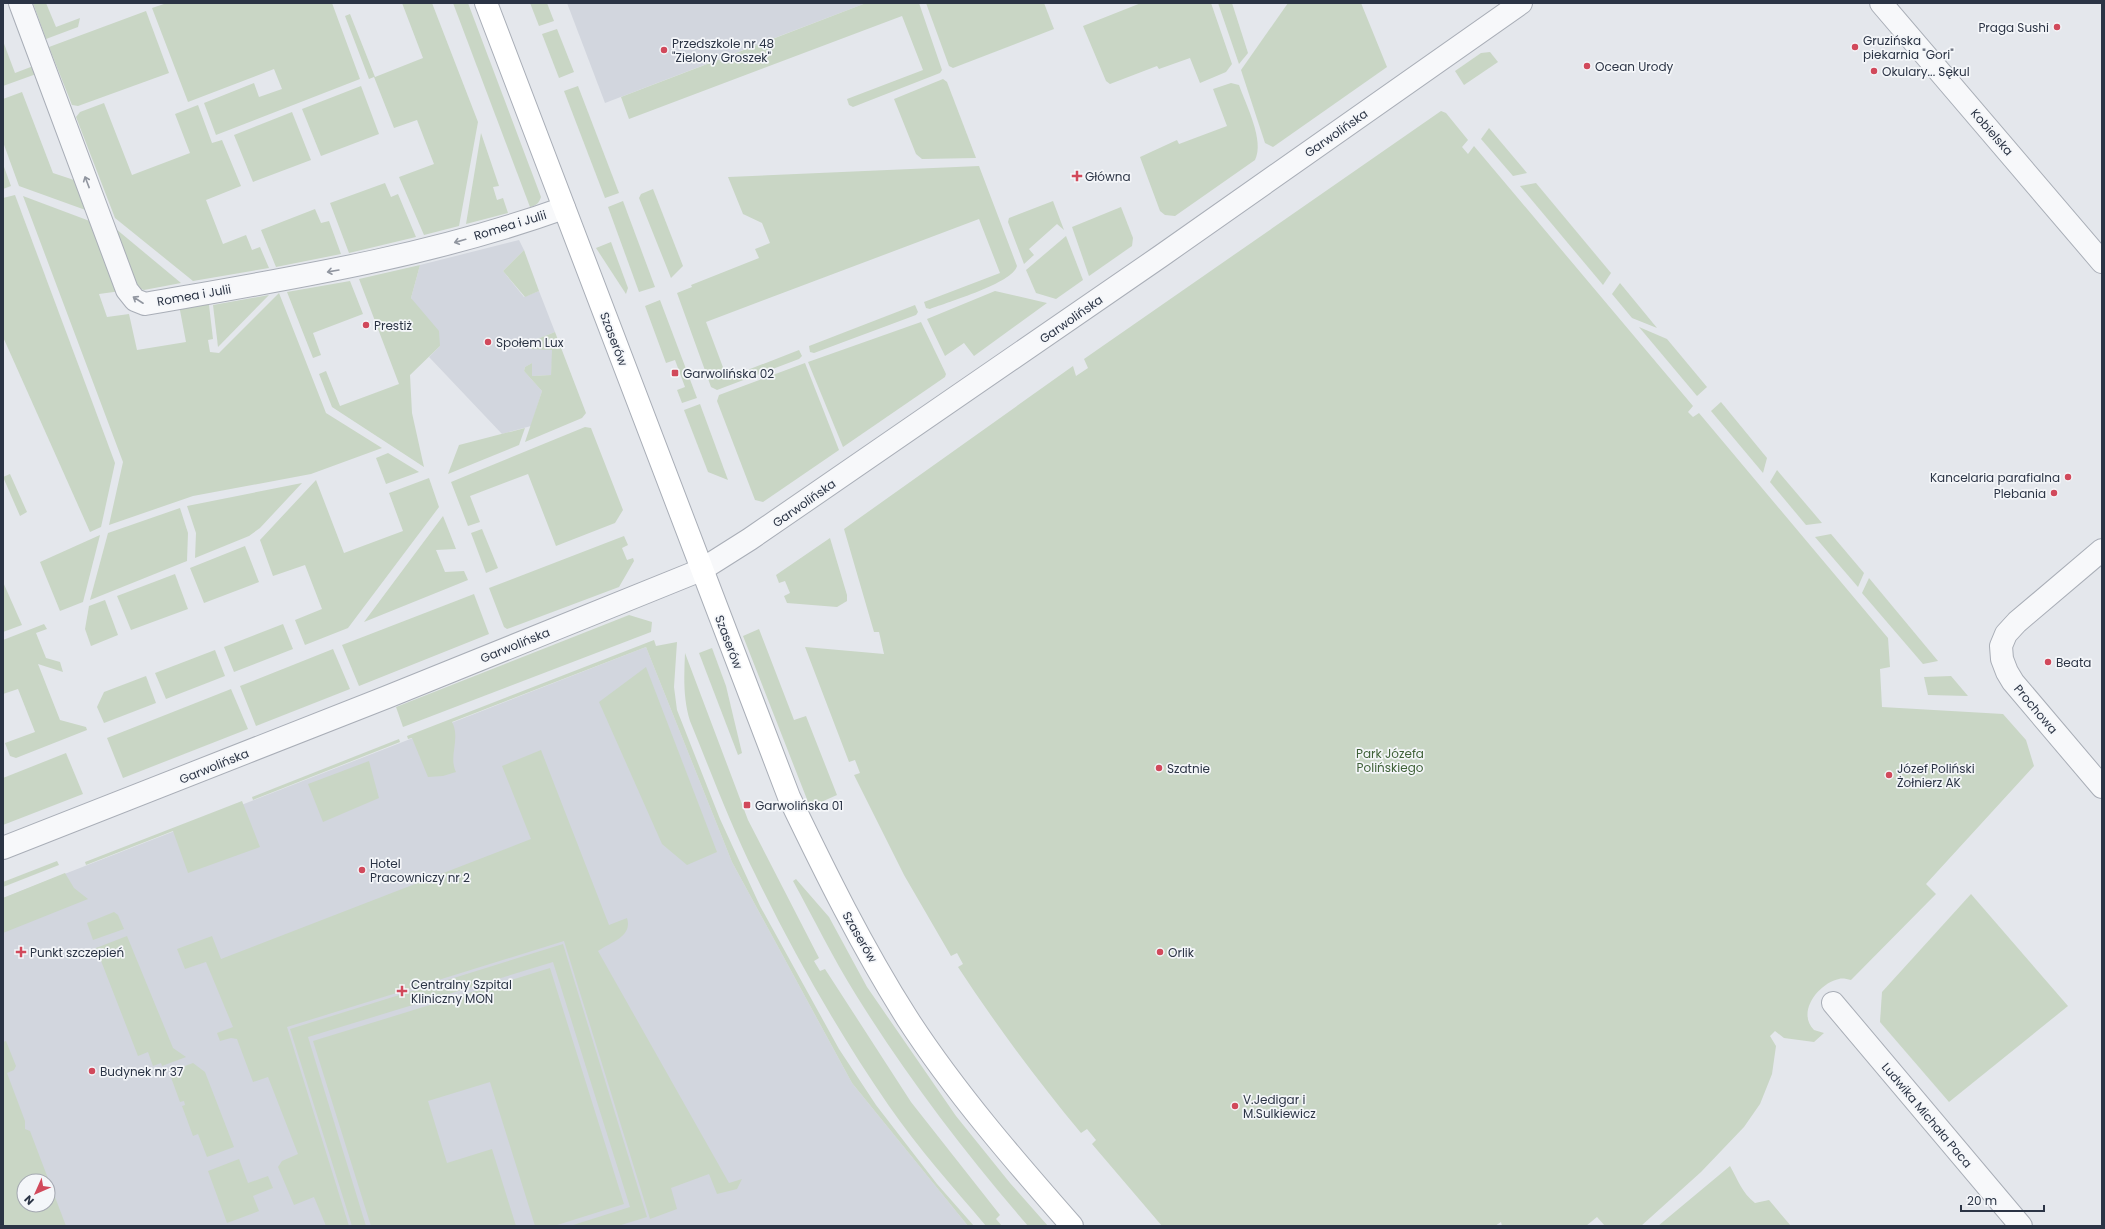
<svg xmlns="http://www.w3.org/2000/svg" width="2105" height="1229" viewBox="0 0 2105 1229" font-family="Poppins,sans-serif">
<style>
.built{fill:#d2d6de;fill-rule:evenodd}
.green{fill:#c9d6c5;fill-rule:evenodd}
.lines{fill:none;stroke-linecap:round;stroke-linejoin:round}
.street-casing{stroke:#a9aeb7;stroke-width:24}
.secondary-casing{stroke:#a9aeb7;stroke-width:24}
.street{stroke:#f7f8fa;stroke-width:22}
.secondary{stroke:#fff;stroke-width:22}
.oneway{stroke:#9196a0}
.poi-dot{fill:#d1495b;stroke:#f4f6f9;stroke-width:1.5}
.labels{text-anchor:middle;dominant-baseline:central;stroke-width:3.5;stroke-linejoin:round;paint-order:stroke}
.poi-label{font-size:12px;fill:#2b3445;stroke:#f4f6f9;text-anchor:start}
.street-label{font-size:12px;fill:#2b3445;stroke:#f4f6f9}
.park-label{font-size:12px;fill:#3f6138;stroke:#f4f6f9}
</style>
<rect width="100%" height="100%" fill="#e4e7ec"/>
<g class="built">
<path d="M 567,3 L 866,3 L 605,103 Z"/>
<path d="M 519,240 L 524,250 L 503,271 L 524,297 L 539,291 L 555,332 L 532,341 L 553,350 L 551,375 L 532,376 L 532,363 L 525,367 L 524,371 L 542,391 L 531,426 L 502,434 L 429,357 L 440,346 L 411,298 L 420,265 Z"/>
<path d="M 646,647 L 732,862 L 852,1083 L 968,1226 L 3,1226 L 3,898 ZM 24,1181 L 48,1181 L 48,1205 L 24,1205 Z"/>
</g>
<g class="green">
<path d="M 33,3 L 46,3 L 56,27 L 80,18 L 78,27 L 46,39 Z"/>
<path d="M 167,3 L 332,3 L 360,79 L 216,135 L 204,103 L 254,83 L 259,97 L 282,89 L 274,69 L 188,102 L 152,8 Z"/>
<path d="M 402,3 L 432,3 L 478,122 L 459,226 L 424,235 L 399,177 L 434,164 L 417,120 L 394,128 L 374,77 L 369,79 L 345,16 L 350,14 L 375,77 L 423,58 Z"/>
<path d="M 453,3 L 468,3 L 541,197 C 539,203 537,205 530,207 Z"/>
<path d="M 530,3 L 547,3 L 554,21 L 539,26 Z"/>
<path d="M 866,3 L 919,3 L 942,70 L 940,73 L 853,107 L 849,105 L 847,99 L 923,70 L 902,16 L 629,119 L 621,97 Z"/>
<path d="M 926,3 L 1044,3 L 1054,29 L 953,68 L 949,66 Z"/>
<path d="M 1141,3 L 1211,3 L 1232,64 L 1226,72 L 1200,83 L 1190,58 L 1159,69 L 1157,66 L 1110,84 L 1106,81 L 1083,26 Z"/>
<path d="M 1218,3 L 1232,3 L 1248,53 L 1239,64 Z"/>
<path d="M 1288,3 L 1361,3 L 1387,67 L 1273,147 L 1265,143 L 1241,70 Z"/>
<path d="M 146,11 L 169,73 L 78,106 L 72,105 L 49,47 Z"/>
<path d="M 557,29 L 574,72 L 559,78 L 542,34 Z"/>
<path d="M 3,41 L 15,73 L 36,65 L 39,73 L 3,86 Z"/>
<path d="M 1490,52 L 1498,62 L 1464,85 L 1455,71 L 1481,53 Z"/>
<path d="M 943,79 L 947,82 L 976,158 L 922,159 L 916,154 L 894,99 Z"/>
<path d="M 1231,83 L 1239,85 C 1246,105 1265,141 1255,160 L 1175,216 L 1165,215 L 1160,211 L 1140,157 L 1177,140 L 1179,144 L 1227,126 L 1213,89 Z"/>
<path d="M 361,86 L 379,134 L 321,156 L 302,109 Z"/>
<path d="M 578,86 L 619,193 L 605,198 L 564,91 Z"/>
<path d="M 22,92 L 53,173 L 80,182 L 91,212 L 19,186 L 3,142 L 3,99 Z"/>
<path d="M 104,103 L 132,175 L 190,153 L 175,114 L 198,105 L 212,143 L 222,140 L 241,186 L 206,200 L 223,244 L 246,235 L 252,250 L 260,247 L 269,268 L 193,281 L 115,218 L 76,117 L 80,112 Z"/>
<path d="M 1441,111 L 1446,113 L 1468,140 L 1462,147 L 1468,154 L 1474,146 L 1693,406 L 1688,412 L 1693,417 L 1699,413 L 1888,638 L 1890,667 L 1880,669 L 1882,707 L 2003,714 L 2026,740 L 2034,766 L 1926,884 L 1936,894 L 1851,980 C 1847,979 1842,978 1839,979 C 1819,983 1796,1012 1814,1030 L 1824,1033 L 1814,1042 L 1784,1038 L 1775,1031 L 1770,1036 L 1776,1046 L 1772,1074 L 1760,1104 L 1744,1127 L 1701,1172 L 1641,1226 L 1605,1226 L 1597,1217 L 1586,1226 L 1502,1226 L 1501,1222 L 1495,1226 L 1162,1226 L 1092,1144 L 1096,1140 L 1087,1129 L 1081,1133 C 1037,1080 996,1025 958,967 L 963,964 L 957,953 L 951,956 L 904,875 L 854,775 L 860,773 L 855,760 L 849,762 L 805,647 L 884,654 L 879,632 L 874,632 L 844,529 L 1073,366 L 1076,376 L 1088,368 L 1084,359 Z"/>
<path d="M 292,112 L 311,160 L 253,182 L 234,135 Z"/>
<path d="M 1489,128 L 1527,173 L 1513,176 L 1481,139 Z"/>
<path d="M 481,133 L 499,186 L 493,187 L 497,200 L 503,198 L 508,213 L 466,224 Z"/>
<path d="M 3,164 L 11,186 L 3,189 Z"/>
<path d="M 979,166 L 1017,266 C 1013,283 948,302 930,309 L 926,308 L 924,302 L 1000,273 L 979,219 L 706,322 L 727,378 L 799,350 L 802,356 L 799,359 L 717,390 L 711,387 L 677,293 L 692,287 L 691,285 L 759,258 L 755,249 L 770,243 L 762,223 L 743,214 L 728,177 Z"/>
<path d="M 385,183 L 391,197 L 398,194 L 416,237 L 349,253 L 330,203 Z"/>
<path d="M 1536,183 L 1611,273 L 1603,285 L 1520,186 Z"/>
<path d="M 653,189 L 683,266 L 671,278 L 639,198 L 641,194 Z"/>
<path d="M 15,195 L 115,463 L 101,527 L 90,532 L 3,337 L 3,198 Z"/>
<path d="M 23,196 L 95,223 L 121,291 L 99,294 L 107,317 L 129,314 L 137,350 L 186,342 L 179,305 L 203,301 L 209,305 L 213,339 L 208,340 L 210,352 L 219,353 L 279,293 L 326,413 L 382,448 L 311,474 L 193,496 L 109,525 L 123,462 Z"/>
<path d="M 623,201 L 655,287 L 639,292 L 608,207 Z"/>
<path d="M 1053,201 L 1064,230 L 1057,224 L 1029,249 L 1034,255 L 1024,264 L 1008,222 L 1009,218 Z"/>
<path d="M 1121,207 L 1133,238 L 1132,246 L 1089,276 L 1072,227 Z"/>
<path d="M 315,209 L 321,223 L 329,221 L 341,254 L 276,267 L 261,230 Z"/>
<path d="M 110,224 L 181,283 L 144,290 L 137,288 Z"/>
<path d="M 1066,236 L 1083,280 L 1056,299 L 1036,293 L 1026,270 Z"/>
<path d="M 611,242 L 628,288 L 626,294 L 596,248 Z"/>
<path d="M 524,250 L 539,291 L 525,297 L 503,271 Z"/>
<path d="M 420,265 L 411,298 L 439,331 L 440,346 L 410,375 L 412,413 L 424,467 L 332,407 L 319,374 L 326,371 L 340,406 L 399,384 L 359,279 Z"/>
<path d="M 350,281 L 363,314 L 313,333 L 321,355 L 313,358 L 287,292 Z"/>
<path d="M 1620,283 L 1657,328 L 1632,318 L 1612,294 Z"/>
<path d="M 995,291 L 1047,303 L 974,356 L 964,343 L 945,356 L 927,319 Z"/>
<path d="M 269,295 L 218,347 L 213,305 Z"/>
<path d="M 660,300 L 697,398 L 682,403 L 677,390 L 685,387 L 675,360 L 666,363 L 645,306 Z"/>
<path d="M 915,305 L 918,312 L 916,315 L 814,353 L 810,352 L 809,346 Z"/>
<path d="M 921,322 L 946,374 L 945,377 L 843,447 L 808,362 Z"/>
<path d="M 1639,327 L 1667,339 L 1707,387 L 1697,396 Z"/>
<path d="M 555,332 L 586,413 L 582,418 L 525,442 L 542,391 L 524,371 L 525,367 L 532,363 L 532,376 L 551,375 L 552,350 L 532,349 L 532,341 Z"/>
<path d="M 805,363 L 839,450 L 763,502 L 755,500 L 717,401 L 719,395 Z"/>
<path d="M 1721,402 L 1767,458 L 1763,473 L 1711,411 Z"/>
<path d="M 700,404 L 728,480 L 708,472 L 684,410 Z"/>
<path d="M 585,427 L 591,428 L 623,510 L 615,523 L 556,546 L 528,474 L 470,496 L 480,522 L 468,526 L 451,482 Z"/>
<path d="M 525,428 L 519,445 L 448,474 L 459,445 Z"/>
<path d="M 388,453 L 419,472 L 386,484 L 376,458 Z"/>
<path d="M 1777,470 L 1822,523 L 1806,525 L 1770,482 Z"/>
<path d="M 10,474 L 27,512 L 20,516 L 3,477 Z"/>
<path d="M 429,478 L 439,507 L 348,628 L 305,645 L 295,620 L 322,609 L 305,565 L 273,576 L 260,540 L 316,480 L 344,553 L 403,531 L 389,493 Z"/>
<path d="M 302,483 L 260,528 L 249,536 L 195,558 L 196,533 L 187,506 Z"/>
<path d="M 180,508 L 188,533 L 187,561 L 90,600 L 108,533 Z"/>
<path d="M 443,516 L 456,549 L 436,550 L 445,572 L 464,571 L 468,580 L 364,622 Z"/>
<path d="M 482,529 L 498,568 L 486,573 L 471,533 Z"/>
<path d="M 1831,534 L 1864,573 L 1858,587 L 1815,537 Z"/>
<path d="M 100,535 L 83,602 L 60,611 L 40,562 Z"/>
<path d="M 624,536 L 628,545 L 622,548 L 627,560 L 633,558 L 634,561 L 619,587 L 507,629 L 504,627 L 489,588 Z"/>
<path d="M 830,538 L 847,595 L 847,601 L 837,607 L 787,603 L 784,596 L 790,593 L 785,581 L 779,583 L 776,575 Z"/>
<path d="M 245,546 L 259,582 L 204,603 L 190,568 Z"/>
<path d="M 175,574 L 188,609 L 131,630 L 117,596 Z"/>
<path d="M 1869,578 L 1938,661 L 1923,664 L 1862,593 Z"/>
<path d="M 3,582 L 22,625 L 3,632 Z"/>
<path d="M 474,594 L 489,634 L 359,686 L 342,645 Z"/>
<path d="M 105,600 L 118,635 L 91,646 L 85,629 L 89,606 Z"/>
<path d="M 629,615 L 652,622 L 651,632 L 403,727 L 396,707 Z"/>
<path d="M 44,624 L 47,629 L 36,633 L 46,658 L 60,662 L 63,672 L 38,664 L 60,720 L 86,727 L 87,730 L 16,758 L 10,756 L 5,743 L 35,732 L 18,689 L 3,694 L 3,640 Z"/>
<path d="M 283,624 L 293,649 L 234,672 L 224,647 Z"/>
<path d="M 759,629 L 794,720 L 806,716 L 837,795 L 810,807 L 743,636 Z"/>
<path d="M 654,640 L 656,646 L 677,642 L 674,687 L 677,710 L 720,819 L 760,906 L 839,1049 L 876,1105 L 937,1184 L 974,1226 L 968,1226 L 852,1083 L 732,862 L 646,647 L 452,722 C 461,739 448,756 456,772 L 443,776 L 428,777 L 412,738 L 408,739 L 407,736 Z"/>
<path d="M 712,648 L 726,686 L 742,753 L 738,755 L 699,653 Z"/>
<path d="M 333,649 L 350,689 L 256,726 L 240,686 Z"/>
<path d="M 215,650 L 225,676 L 166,699 L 155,673 Z"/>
<path d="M 685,653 L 748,820 L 819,958 L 814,961 L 820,971 L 825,969 L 911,1102 L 1000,1215 L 996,1219 L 1002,1226 L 986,1226 C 953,1187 918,1148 889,1106 C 838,1032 794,954 755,874 C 730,824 711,772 690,721 C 683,698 684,677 685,653 Z"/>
<path d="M 646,667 L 717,852 L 687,865 L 662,844 L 599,702 Z"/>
<path d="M 146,676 L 156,703 L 104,723 L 97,707 L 104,692 Z"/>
<path d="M 1951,676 L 1968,696 L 1928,695 L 1924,677 Z"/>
<path d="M 231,689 L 248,729 L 123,778 L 107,738 Z"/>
<path d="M 399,739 L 400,742 L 253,800 L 252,797 Z"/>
<path d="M 541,750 L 609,925 L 627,918 C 633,937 610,942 598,951 L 729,1183 L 742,1179 L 737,1189 L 717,1194 L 709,1174 L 671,1188 L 677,1209 L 650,1219 L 564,941 L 287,1027 L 349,1226 L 326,1226 L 314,1197 L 294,1205 L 278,1167 L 282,1161 L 298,1154 L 268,1077 L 253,1082 L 237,1039 L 231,1038 L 220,1041 L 217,1033 L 233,1027 L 206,962 L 185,969 L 177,949 L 212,936 L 221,959 L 531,839 L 502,766 Z"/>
<path d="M 66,753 L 83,794 L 3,825 L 3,778 Z"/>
<path d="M 369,761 L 379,798 L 323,822 L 308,784 Z"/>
<path d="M 242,801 L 260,847 L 188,873 L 173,831 L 86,865 L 85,862 Z"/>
<path d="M 57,861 L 59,865 L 3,887 L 3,882 Z"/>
<path d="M 65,873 L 74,888 L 88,899 L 3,933 L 3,898 Z"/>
<path d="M 796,879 L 829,917 L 867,987 L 956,1116 L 1010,1183 L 1048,1226 L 1028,1226 C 965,1153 907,1077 856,995 C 833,958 814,919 793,881 Z"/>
<path d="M 1971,894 L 2068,1006 L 1949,1102 L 1880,1022 L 1882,992 Z"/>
<path d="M 114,912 L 118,915 L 124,929 L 93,940 L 87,923 Z"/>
<path d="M 127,936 L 173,1048 L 186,1057 L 162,1066 L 161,1063 L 153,1066 L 148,1052 L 138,1056 L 96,948 Z"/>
<path d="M 563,944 L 647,1217 L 618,1226 L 570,1226 L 630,1207 L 553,962 L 308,1037 L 366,1226 L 352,1226 L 290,1029 Z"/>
<path d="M 550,968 L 624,1204 L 554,1226 L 535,1226 L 490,1082 L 428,1101 L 447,1163 L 492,1149 L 516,1226 L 371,1226 L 313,1041 Z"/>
<path d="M 6,1041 L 16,1066 L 14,1070 L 7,1073 L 25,1121 L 25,1129 L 30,1131 L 66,1226 L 3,1226 L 3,1042 ZM 24,1181 L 48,1181 L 48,1205 L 24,1205 Z"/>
<path d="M 193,1063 L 205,1072 L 234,1147 L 207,1157 L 198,1134 L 193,1136 L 182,1106 L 185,1105 L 184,1101 L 180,1102 L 169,1072 Z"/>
<path d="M 239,1159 L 248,1183 L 268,1176 L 273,1188 L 253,1196 L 259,1211 L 227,1223 L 208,1171 Z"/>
<path d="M 1730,1166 C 1738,1180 1742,1193 1755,1203 L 1769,1200 L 1791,1226 L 1658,1226 Z"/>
</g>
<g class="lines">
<defs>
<g id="street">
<path d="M 20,3 L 127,290 L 135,300 L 145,304 C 287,279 428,257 564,208"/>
<path d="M 1881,3 L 2102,262"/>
<path d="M 2102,550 L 2017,622 L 2006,634 L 2001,646 L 2002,659 L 2007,672 L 2013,682 L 2102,787"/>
<path d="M 3,848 L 387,697 L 701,570 L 750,539 L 1161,256 L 1521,3"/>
<path d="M 1833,1003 L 2021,1226"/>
</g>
<path id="secondary" d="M 486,3 L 789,797 C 825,872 862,947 907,1018 C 955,1092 1014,1160 1072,1226"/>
</defs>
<use href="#street" class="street-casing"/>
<use href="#secondary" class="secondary-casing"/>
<use href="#street" class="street"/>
<use href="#secondary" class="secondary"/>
</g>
<defs><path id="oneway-shaft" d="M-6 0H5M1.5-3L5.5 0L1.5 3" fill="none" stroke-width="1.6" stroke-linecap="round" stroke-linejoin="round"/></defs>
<g class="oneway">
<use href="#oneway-shaft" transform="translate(87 182) rotate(-111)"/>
<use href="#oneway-shaft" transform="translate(460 241) rotate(164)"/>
<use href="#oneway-shaft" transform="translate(333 271) rotate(170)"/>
<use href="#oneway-shaft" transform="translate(138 300) rotate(-147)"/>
</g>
<g class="poi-dot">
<circle cx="2057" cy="27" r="4"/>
<circle cx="1855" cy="47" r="4"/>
<circle cx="664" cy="50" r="4"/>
<circle cx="1587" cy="66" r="4"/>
<circle cx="1874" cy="71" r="4"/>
<path d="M1075 170h4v4h4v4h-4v4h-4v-4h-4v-4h4z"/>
<circle cx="366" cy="325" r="4"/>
<circle cx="488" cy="342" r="4"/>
<rect x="671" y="369" width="8" height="8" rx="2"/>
<circle cx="2068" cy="477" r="4"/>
<circle cx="2054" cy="493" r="4"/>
<circle cx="2048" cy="662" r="4"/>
<circle cx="1159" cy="768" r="4"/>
<circle cx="1889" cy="775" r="4"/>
<rect x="743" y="801" width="8" height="8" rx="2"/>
<circle cx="362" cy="870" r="4"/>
<path d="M19 946h4v4h4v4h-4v4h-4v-4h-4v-4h4z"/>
<circle cx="1160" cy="952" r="4"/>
<path d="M400 985h4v4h4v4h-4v4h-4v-4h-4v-4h4z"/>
<circle cx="92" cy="1071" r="4"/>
<circle cx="1235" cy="1106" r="4"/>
</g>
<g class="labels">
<g class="poi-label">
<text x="2049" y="27" text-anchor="end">Praga Sushi</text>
<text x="1863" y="40">Gruzińska<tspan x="1863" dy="14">piekarnia "Gori"</tspan></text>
<text x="672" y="43">Przedszkole nr 48<tspan x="672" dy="14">"Zielony Groszek"</tspan></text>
<text x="1595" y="66">Ocean Urody</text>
<text x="1882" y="71">Okulary... Sękul</text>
<text x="1085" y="176">Główna</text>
<text x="374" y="325">Prestiż</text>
<text x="496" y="342">Społem Lux</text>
<text x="683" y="373">Garwolińska 02</text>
<text x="2060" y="477" text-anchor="end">Kancelaria parafialna</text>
<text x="2046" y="493" text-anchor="end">Plebania</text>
<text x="2056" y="662">Beata</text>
<text x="1167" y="768">Szatnie</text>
<text x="1897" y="768">Józef Poliński<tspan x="1897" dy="14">Żołnierz AK</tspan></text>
<text x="755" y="805">Garwolińska 01</text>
<text x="370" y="863">Hotel<tspan x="370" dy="14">Pracowniczy nr 2</tspan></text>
<text x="30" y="952">Punkt szczepień</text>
<text x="1168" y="952">Orlik</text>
<text x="411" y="984">Centralny Szpital<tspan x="411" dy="14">Kliniczny MON</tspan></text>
<text x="100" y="1071">Budynek nr 37</text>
<text x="1243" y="1099">V.Jedigar i<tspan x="1243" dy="14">M.Sulkiewicz</tspan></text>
</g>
<g class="street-label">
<text transform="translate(1992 132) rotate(49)">Kobielska</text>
<text transform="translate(1336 133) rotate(-35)">Garwolińska</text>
<text transform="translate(510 225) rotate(-17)">Romea i Julii</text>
<text transform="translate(194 295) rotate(-10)">Romea i Julii</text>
<text transform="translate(1071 319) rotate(-35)">Garwolińska</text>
<text transform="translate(614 339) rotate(69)">Szaserów</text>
<text transform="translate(804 503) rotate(-35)">Garwolińska</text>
<text transform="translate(729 642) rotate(69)">Szaserów</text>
<text transform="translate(515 645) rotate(-22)">Garwolińska</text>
<text transform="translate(2036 709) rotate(50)">Prochowa</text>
<text transform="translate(214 766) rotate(-22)">Garwolińska</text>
<text transform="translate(860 937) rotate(60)">Szaserów</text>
<text transform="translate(1927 1115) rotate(50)">Ludwika Michała Paca</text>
</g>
<g class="park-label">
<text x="1390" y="753">Park Józefa<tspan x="1390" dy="14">Polińskiego</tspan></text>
</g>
</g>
<rect width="2105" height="1229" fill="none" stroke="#2b3445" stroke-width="8"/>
<g transform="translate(36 1193) rotate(225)"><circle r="19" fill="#f4f6f9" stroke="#a4a8b1"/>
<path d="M0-3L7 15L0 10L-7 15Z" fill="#d1495b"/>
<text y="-6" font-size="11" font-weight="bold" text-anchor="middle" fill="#2b3445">N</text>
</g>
<path d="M1961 1205v6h83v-6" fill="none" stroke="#2b3445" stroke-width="2"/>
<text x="1967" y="1205" font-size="12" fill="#2b3445" stroke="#f4f6f9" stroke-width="3" paint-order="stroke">20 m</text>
</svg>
